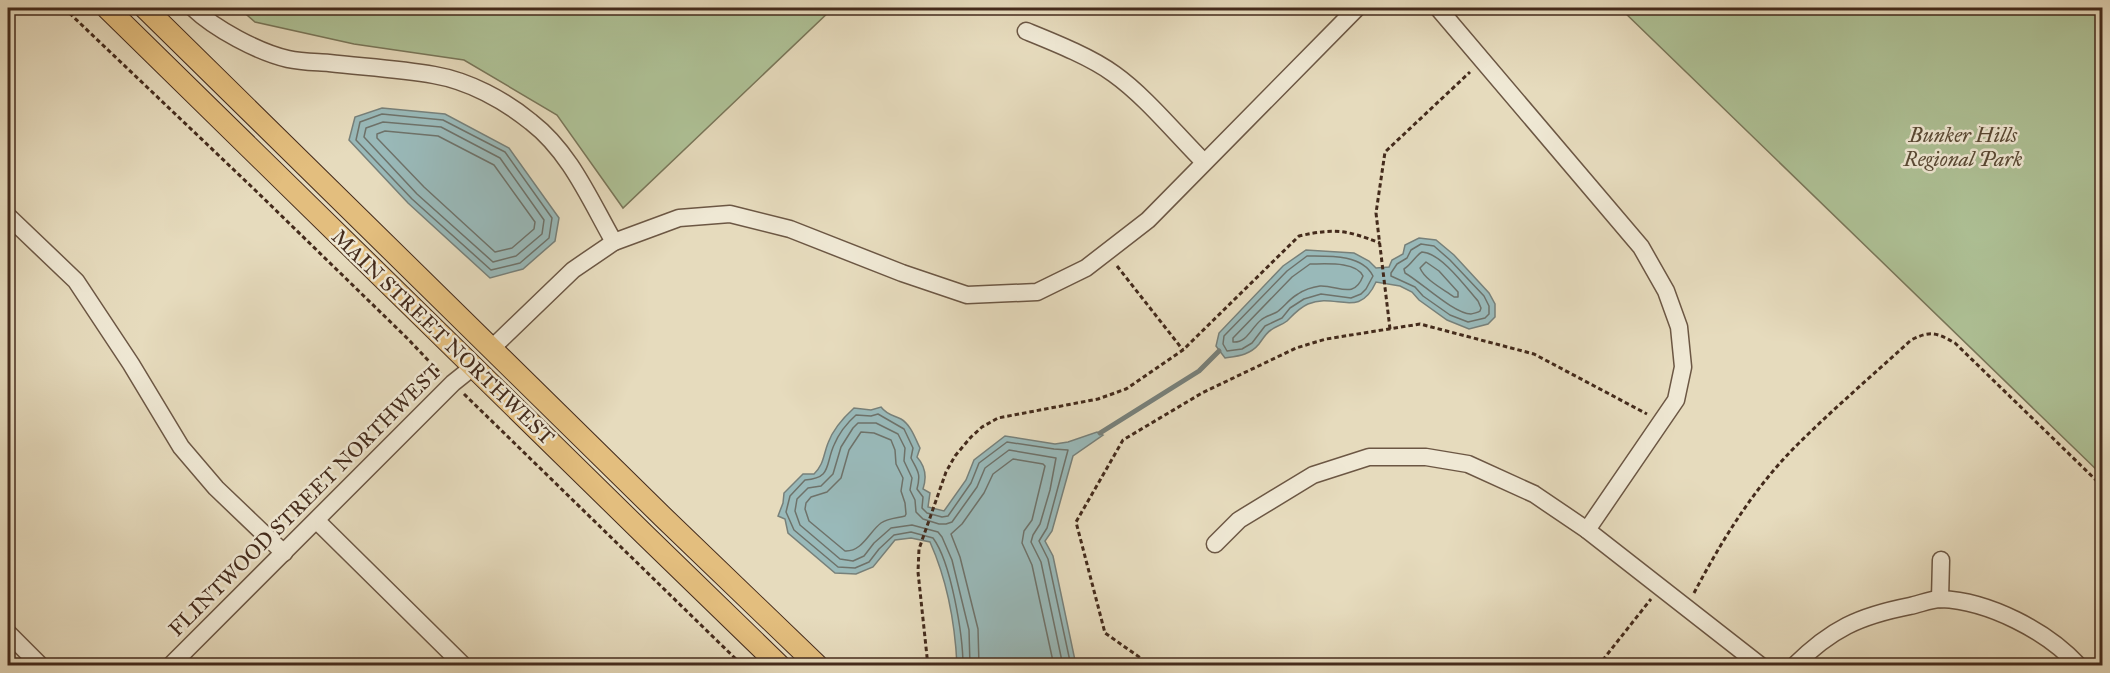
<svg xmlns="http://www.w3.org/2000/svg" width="2110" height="673" viewBox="0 0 2110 673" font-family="'IM FELL Great Primer',serif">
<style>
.green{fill:#aec196;stroke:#797659;stroke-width:1.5}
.water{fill:#99b9b9;stroke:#77807a;stroke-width:1.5}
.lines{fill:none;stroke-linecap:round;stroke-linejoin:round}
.shore{stroke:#6e726a;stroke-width:1.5}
.stream{stroke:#77807a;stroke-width:5}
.minor-casing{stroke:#6c5744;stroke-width:19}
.major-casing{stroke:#442b1c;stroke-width:23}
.path{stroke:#442b1c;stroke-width:3;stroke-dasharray:4.5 3;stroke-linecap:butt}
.minor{stroke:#efe8d4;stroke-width:16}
.major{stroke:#e3be7e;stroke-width:21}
.labels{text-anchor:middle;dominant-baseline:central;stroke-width:5;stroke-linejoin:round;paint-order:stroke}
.park-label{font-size:21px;font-style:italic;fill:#594934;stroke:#efe8d4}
.street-label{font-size:21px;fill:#442b1c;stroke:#efe8d4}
</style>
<rect width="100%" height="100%" fill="#e6dbbd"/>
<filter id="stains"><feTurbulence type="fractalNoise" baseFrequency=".00333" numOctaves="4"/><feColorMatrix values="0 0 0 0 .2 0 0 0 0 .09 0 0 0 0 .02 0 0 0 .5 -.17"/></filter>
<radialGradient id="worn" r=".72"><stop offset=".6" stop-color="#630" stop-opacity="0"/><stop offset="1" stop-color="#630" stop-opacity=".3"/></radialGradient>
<g class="green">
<path d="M 239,8 L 833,8 L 623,208 L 557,115 L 464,60 L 354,44 L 255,22 Z"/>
<path d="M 1620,8 L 2102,8 L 2102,475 Z"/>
</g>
<g class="water">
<path d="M 382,108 L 445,114 L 509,148 L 559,218 L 555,241 L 523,269 L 490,278 L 408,203 L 349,140 L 355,117 Z"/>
<path d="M 1419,238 L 1436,240 L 1454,255 L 1489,293 L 1495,304 L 1495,317 L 1488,324 L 1469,329 L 1447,320 L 1419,300 L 1412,292 L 1400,286 L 1376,282 C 1359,320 1336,292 1308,304 C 1299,308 1294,314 1287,321 C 1282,325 1276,326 1271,330 C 1266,333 1262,340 1259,344 C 1250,355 1238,356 1225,358 L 1216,346 L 1219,333 L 1283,266 L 1306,250 L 1354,253 L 1369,261 L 1376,268 L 1389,267 L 1392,260 L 1403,254 L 1405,245 Z"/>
<path d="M 881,407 C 887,415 893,415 901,419 C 911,425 915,438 920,448 L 917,457 C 926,467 927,477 923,489 L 930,493 L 928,507 L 944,511 L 966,480 L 974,460 L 1005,436 L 1055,444 L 1068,442 L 1097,432 L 1103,435 L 1073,456 L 1052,531 L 1045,541 L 1053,556 L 1076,665 L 957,665 C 955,624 947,580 930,542 L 911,538 L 895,540 L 873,567 L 856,574 L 835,573 L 788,533 L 785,519 L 778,516 L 783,503 L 784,493 L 803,474 L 814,474 C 824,464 823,456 828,443 C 833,429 843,418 854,408 L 871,410 Z"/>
</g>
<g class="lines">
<g class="shore">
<path d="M 382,114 L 443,120 L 505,152 L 552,218 L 549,238 L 520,263 L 491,270 L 412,199 L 356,140 L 360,122 Z"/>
<path d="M 383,122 L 441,127 L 500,158 L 544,220 L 542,234 L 516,256 L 493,262 L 417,194 L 364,137 L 366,128 Z"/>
<path d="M 385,131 L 438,136 L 494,165 L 535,222 L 534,229 L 512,248 L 495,252 L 424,187 L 377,138 L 377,134 Z"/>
<path d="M 1421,244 L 1434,246 L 1450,260 L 1484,296 L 1489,306 L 1489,314 L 1485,318 L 1468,322 L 1450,315 L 1423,296 L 1415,287 L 1391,276 L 1391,273 L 1397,264 L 1407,258 L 1411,250 Z"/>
<path d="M 1422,252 C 1441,253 1465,286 1478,301 L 1481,308 L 1480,311 C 1479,312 1472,314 1471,314 C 1454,314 1421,282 1405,273 L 1404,269 C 1412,264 1415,256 1422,252 Z"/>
<path d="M 1307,256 C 1328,256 1362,254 1373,276 L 1366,289 L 1361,294 L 1351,298 L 1321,294 L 1304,299 L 1290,308 L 1282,318 L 1265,326 L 1252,343 L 1242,349 L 1227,351 L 1223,344 L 1224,336 L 1287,271 Z"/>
<path d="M 1426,262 L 1439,271 L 1458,292 L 1458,297 L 1454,297 C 1443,289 1425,280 1420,268 Z"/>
<path d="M 1310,264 C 1325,264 1356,261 1363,276 C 1354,300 1338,285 1320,286 C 1313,287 1304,290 1298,294 C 1289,299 1285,306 1277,312 C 1272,315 1265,316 1261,320 C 1251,328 1247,343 1233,342 L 1233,338 L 1292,277 Z"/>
<path d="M 861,432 L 874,433 L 891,440 L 895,450 L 896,464 L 903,478 L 901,491 L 905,503 L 906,514 L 905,516 C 897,518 888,518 881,523 C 869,532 862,552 845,551 L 809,521 L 805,509 L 806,503 L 811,497 L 827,492 L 841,478 L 849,450 Z"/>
<path d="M 963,666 C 963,635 951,562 933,538 L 911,532 L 894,535 L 879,549 L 869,562 L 855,568 L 838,567 L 794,530 L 786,512 L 790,496 L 805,480 C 832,478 825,465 834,445 C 839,433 847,423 856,415 L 871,416 L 878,414 L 904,429 L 913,448 L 911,458 C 918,472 921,473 917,489 L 923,497 L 922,508 L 927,513 L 942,517 L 948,516 L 971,483 L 979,463 L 1007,442 L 1054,449 L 1068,450 L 1047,528 L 1039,541 L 1048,559 L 1071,666"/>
<path d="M 970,666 L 969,630 L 952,560 L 942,537 L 938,532 L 912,525 L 891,528 L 874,543 L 864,556 L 853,561 L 840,559 L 800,525 L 795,511 L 797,499 L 808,488 L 821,486 L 833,474 L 841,447 L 853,428 L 858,423 L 876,423 L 898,434 L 905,448 L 904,461 L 912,478 L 910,490 L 915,500 L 916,512 L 923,519 L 939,524 L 946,524 L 952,522 L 977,487 L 985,468 L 1009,450 L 1056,458 L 1050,490 L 1040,524 L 1033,535 L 1031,542 L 1041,562 L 1063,666"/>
<path d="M 979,666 L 978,629 L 960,557 L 951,534 L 962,524 L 984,493 L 993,474 L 1013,459 L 1043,464 L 1045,466 L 1032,520 L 1024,531 L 1022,543 L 1032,565 L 1054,666"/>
</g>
<path class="stream" d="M 1100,433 L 1199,371 L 1219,351"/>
<defs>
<g id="minor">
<path d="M 193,8 C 215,29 258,52 288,59 C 301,62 316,62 329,63 C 364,67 399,69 434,75 C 469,81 504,100 531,122 C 570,152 590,200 614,242"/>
<path d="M 1438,8 L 1641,247 L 1666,291 L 1679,327 L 1683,367 L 1676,400 L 1587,530"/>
<path d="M 1026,31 C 1053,42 1091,57 1114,74 C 1145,96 1176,134 1204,162"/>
<path d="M 8,216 L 76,281 L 131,364 L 181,447 L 216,488 L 284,553"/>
<path d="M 491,349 L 573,270 L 614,242 L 679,218 L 730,214 L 790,229 L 902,273 L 967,295 L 1037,292 L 1086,268 L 1148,220 L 1357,8"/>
<path d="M 317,521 L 464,666"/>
<path d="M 1215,544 L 1239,520 L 1313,475 L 1369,457 L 1426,457 L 1468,464 L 1534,494 L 1587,530 L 1761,666"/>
<path d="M 1940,599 L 1941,560"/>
<path d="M 8,633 L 41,666"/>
<path d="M 170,666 L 453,383 L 473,367"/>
<path d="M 1794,666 C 1831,629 1859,616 1910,606 C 1920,604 1931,599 1941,599 C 1989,601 2047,631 2079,666"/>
</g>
<g id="major">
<path d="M 107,8 L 645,535 L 780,666"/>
<path d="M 145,8 L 663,517 L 818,666"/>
</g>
</defs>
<use href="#minor" class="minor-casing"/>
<use href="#major" class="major-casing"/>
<g class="path">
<path d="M 64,8 L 255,190 L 408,339 L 441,374"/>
<path d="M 1117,266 L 1183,350"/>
<path d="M 1390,329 L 1376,213 L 1385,152 L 1470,72"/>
<path d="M 464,394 L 743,666"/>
<path d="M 1694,593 C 1722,540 1754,488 1796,446 C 1833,409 1873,375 1911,340 C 1931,330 1937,333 1955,343 L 2102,486"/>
<path d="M 928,666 L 918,572 L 919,549 L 946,472 L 955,456 L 971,437 L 982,427 L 998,418 L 1098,399 L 1126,389 L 1183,350 L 1299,236 C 1335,228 1346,230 1380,243"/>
<path d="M 1152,666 L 1105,633 L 1076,522 L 1123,440 L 1202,393 L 1296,348 L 1326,339 L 1420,324 L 1534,354 L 1647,414"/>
<path d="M 1598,666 L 1651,599"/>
</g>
<use href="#minor" class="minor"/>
<use href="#major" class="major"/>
</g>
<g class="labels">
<g class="park-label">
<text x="1963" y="135">Bunker Hills<tspan x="1963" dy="24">Regional Park</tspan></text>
</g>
<g class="street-label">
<text transform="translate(443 337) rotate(44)">MAIN STREET NORTHWEST</text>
<text transform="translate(305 500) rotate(-45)">FLINTWOOD STREET NORTHWEST</text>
</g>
</g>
<rect width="2110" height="673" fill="none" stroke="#e6dbbd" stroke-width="30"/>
<rect x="9" y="9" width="2092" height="655" fill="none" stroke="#442b1c" stroke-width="3"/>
<rect x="15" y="15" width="2080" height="643" fill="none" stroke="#442b1c" stroke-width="1.5"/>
<rect width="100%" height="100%" filter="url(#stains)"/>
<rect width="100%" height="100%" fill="url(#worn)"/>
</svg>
